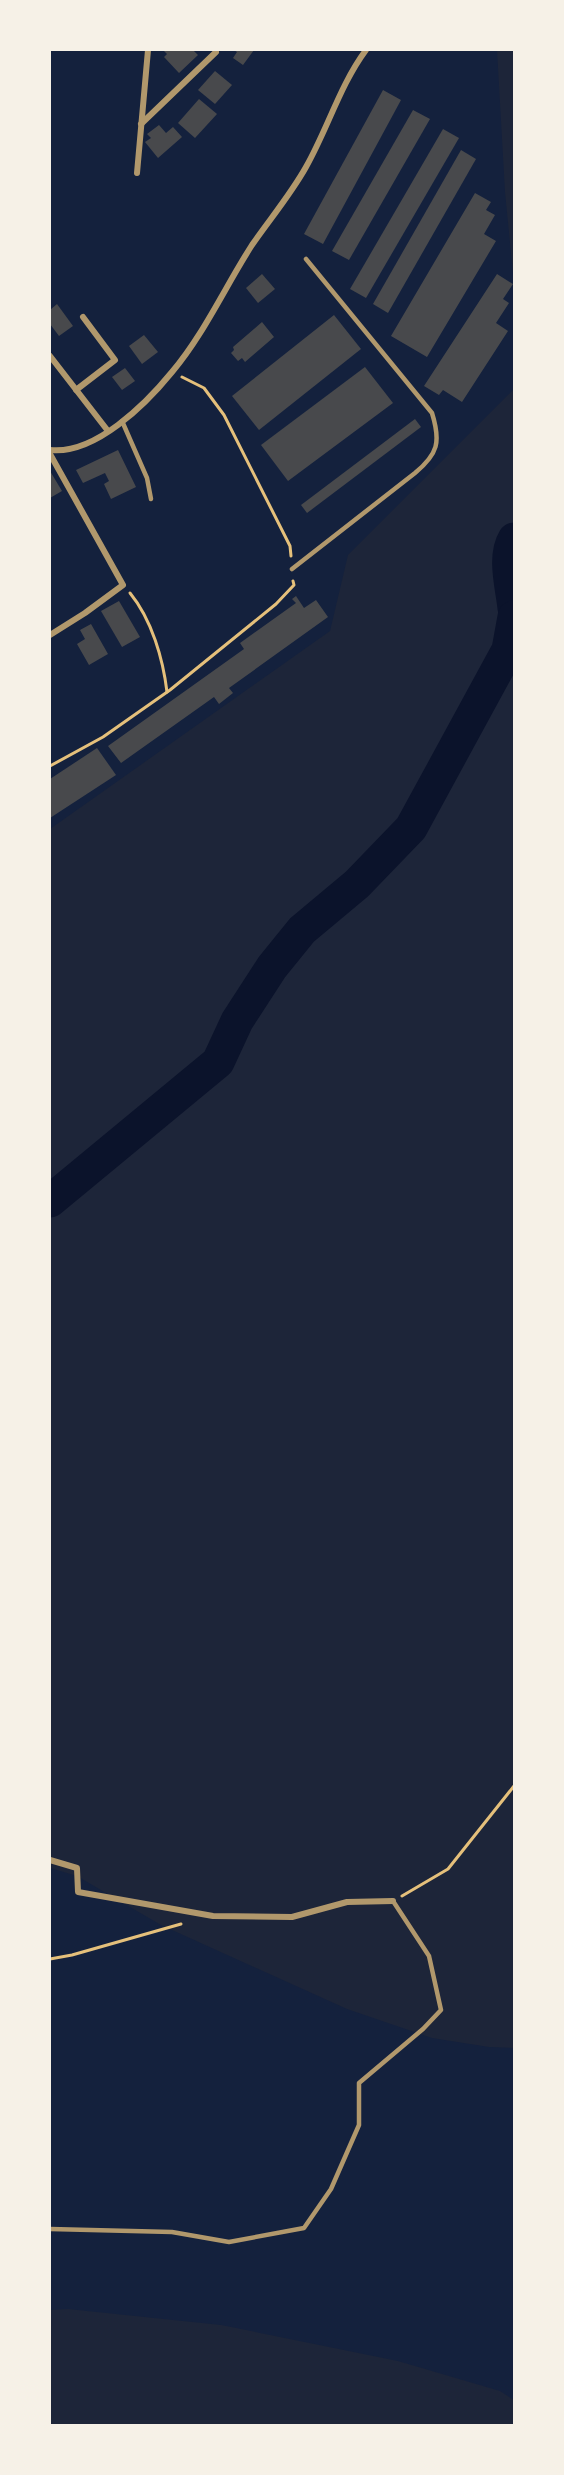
<svg xmlns="http://www.w3.org/2000/svg" width="564" height="2475" viewBox="0 0 564 2475" font-family="Signika,sans-serif">
<style>
.green{fill:#1d2539}
.lines{fill:none;stroke-linecap:round;stroke-linejoin:round}
.river{stroke:#0b132b;stroke-width:33}
.building{fill:#48494c}
.path{stroke:#e5c07b;stroke-width:3}
.service{stroke:#b1986c;stroke-width:4.5}
.minor{stroke:#b1986c;stroke-width:6}
</style>
<rect width="100%" height="100%" fill="#14213d"/>
<g class="green">
<path d="M 497,50 L 514,50 L 514,284 L 505,192 Z"/>
<path d="M 514,389 L 514,2048 L 489,2047 L 432,2038 L 347,2009 L 161,1925 L 77,1876 L 50,1868 L 50,829 L 330,631 L 348,555 Z"/>
<path d="M 68,2309 L 221,2325 L 398,2361 L 500,2391 L 514,2400 L 514,2425 L 50,2425 L 50,2310 Z"/>
</g>
<g class="lines">
<g class="river">
<path d="M 514,539 C 503,557 512,588 514,608"/>
<path d="M 50,1201 L 218,1062 L 237,1021 L 272,967 L 302,930 L 357,884 L 411,828 L 508,650 L 514,617"/>
</g>
</g>
<g class="building">
<path d="M 163,50 L 193,50 L 198,55 L 179,73 L 164,57 L 167,54 Z"/>
<path d="M 234,50 L 254,50 L 243,65 L 233,58 L 237,52 Z"/>
<path d="M 215,71 L 232,85 L 215,104 L 198,90 Z"/>
<path d="M 383,90 L 401,100 L 323,244 L 304,234 Z"/>
<path d="M 199,99 L 217,114 L 195,138 L 178,123 Z"/>
<path d="M 413,110 L 430,119 L 349,260 L 332,251 Z"/>
<path d="M 159,125 L 166,133 L 173,127 L 182,137 L 158,158 L 145,142 L 151,138 L 147,134 Z"/>
<path d="M 443,129 L 459,138 L 366,298 L 350,289 Z"/>
<path d="M 461,150 L 476,159 L 388,313 L 373,304 Z"/>
<path d="M 475,193 L 491,202 L 486,210 L 495,215 L 484,234 L 496,241 L 427,357 L 391,336 Z"/>
<path d="M 262,274 L 275,289 L 258,303 L 246,288 Z"/>
<path d="M 497,274 L 513,284 L 503,299 L 509,303 L 496,323 L 508,331 L 462,402 L 443,390 L 439,395 L 424,386 Z"/>
<path d="M 57,304 L 73,326 L 59,336 L 50,324 L 50,310 Z"/>
<path d="M 334,315 L 361,349 L 259,430 L 232,396 Z"/>
<path d="M 262,322 L 274,337 L 245,362 L 242,358 L 238,361 L 231,353 L 234,350 L 233,347 Z"/>
<path d="M 144,335 L 158,352 L 142,364 L 129,346 Z"/>
<path d="M 365,367 L 393,403 L 288,481 L 261,445 Z"/>
<path d="M 125,368 L 135,381 L 122,390 L 112,377 Z"/>
<path d="M 415,419 L 421,427 L 307,513 L 301,505 Z"/>
<path d="M 118,450 L 136,487 L 111,499 L 104,484 L 109,481 L 105,473 L 83,483 L 76,470 Z"/>
<path d="M 50,471 L 62,491 L 50,498 Z"/>
<path d="M 296,596 L 304,608 L 316,600 L 328,617 L 229,688 L 233,693 L 219,704 L 214,697 L 121,763 L 108,746 L 244,649 L 240,643 L 296,603 L 292,599 Z"/>
<path d="M 119,601 L 140,637 L 122,647 L 101,611 Z"/>
<path d="M 91,624 L 108,654 L 89,665 L 77,644 L 85,639 L 80,630 Z"/>
<path d="M 97,748 L 116,775 L 50,818 L 50,779 Z"/>
</g>
<g class="lines">
<g class="path">
<path d="M 182,377 L 204,388 L 224,415 L 290,546 L 291,556"/>
<path d="M 130,593 C 152,620 163,659 167,692"/>
<path d="M 50,766 L 103,737 L 170,690 L 276,604 L 294,585 L 293,581"/>
<path d="M 402,1896 L 448,1869 L 514,1786"/>
<path d="M 50,1959 L 72,1955 L 181,1924"/>
</g>
<g class="service">
<path d="M 122,421 L 147,478 L 151,499"/>
<path d="M 292,569 L 415,473 C 438,454 441,442 432,413 L 306,259"/>
<path d="M 50,2229 L 172,2232 L 229,2242 L 304,2228 L 331,2189 L 359,2125 L 359,2083 L 423,2029 L 441,2010 L 429,1956 L 393,1901"/>
</g>
<g class="minor">
<path d="M 141,124 L 216,52"/>
<path d="M 137,173 L 148,50"/>
<path d="M 50,356 L 108,431"/>
<path d="M 76,390 L 115,360 L 83,317"/>
<path d="M 50,450 C 95,455 146,404 172,372 C 204,334 225,287 252,245 C 270,219 291,194 306,167 C 328,128 340,85 366,50"/>
<path d="M 50,454 L 123,585 L 85,613 L 50,635"/>
<path d="M 50,1860 L 77,1868 L 78,1892 L 213,1916 L 292,1917 L 347,1902 L 393,1901"/>
</g>
</g>
<rect width="564" height="2475" fill="none" stroke="#f6f1e7" stroke-width="102"/>
</svg>
